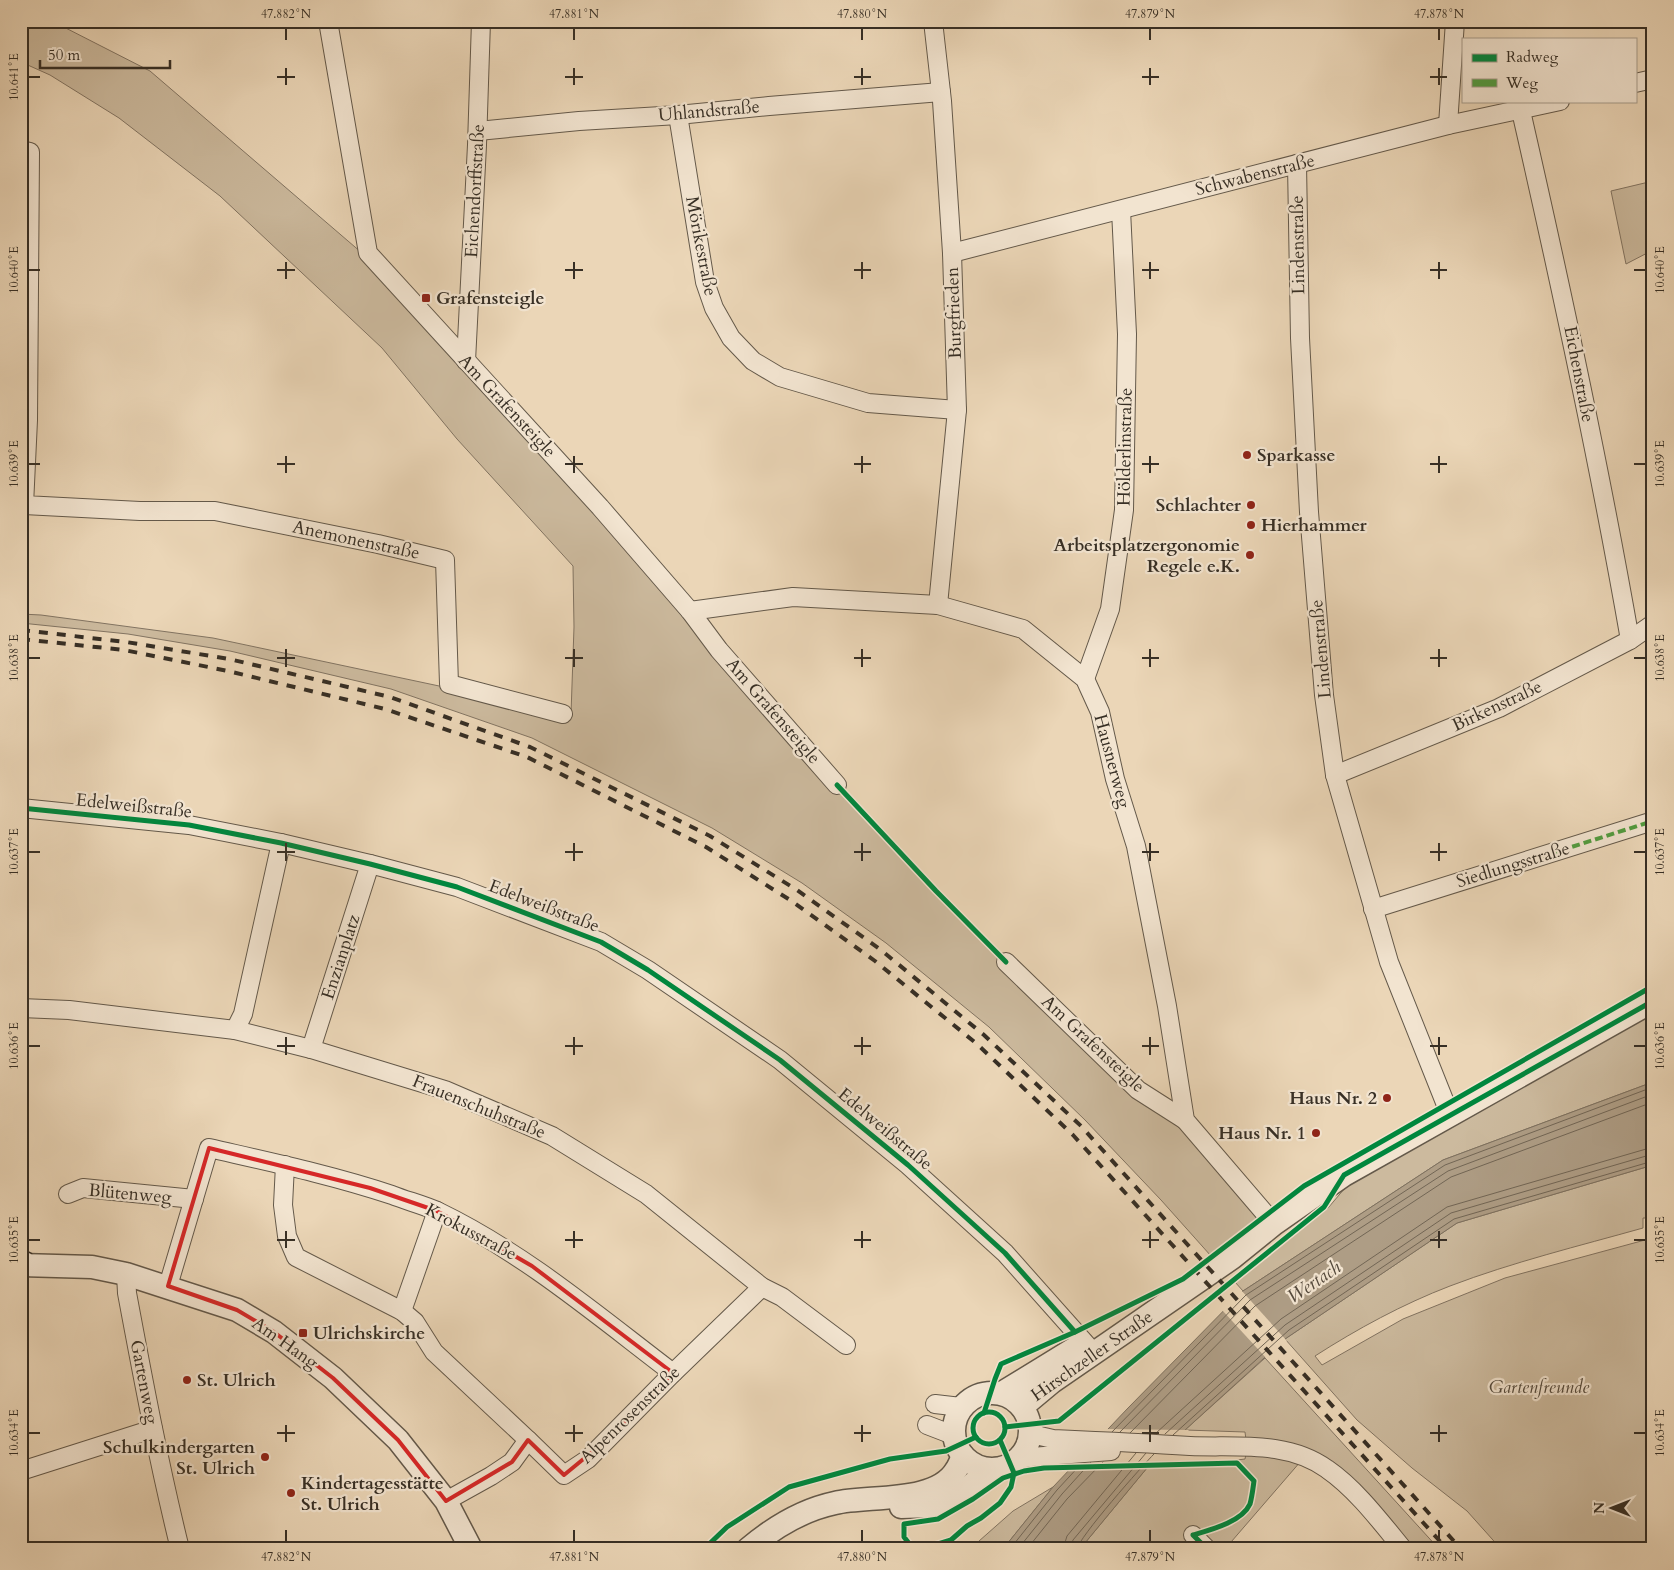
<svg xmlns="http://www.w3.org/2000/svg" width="1674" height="1570" viewBox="0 0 1674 1570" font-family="Cardo,serif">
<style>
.green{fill:#ccba9e;stroke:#827462}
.water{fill:#ae9d85;stroke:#7e715f}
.pier{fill:#ebd6b7}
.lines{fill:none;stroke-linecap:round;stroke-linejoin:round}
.shore{stroke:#726655;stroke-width:1}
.minor-casing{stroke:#64594a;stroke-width:20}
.tertiary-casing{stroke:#64594a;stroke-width:25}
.secondary-casing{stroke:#372f25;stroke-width:28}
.minor{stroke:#f2e4d0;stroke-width:18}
.tertiary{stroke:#f2e4d0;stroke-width:22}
.secondary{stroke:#f2e4d0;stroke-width:25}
.rail{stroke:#372f25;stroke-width:4;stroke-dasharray:9 9;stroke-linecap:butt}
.quiet{stroke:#519d40;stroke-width:4;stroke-dasharray:8 4;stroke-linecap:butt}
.cycleway-casing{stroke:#f2e4d0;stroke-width:8}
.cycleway{stroke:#00873e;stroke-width:5}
.marked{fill:none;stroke:#d62828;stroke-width:4;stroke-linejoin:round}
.ticks{fill:none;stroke:#372f25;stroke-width:2}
.poi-dot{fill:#8f2418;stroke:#f2e4d0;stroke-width:2}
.labels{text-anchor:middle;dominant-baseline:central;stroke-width:4.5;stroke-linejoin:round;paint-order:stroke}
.street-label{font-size:18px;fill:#372f25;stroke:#f2e4d0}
.poi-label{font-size:18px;font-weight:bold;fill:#372f25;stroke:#f2e4d0;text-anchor:start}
.park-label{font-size:18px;font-style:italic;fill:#554b3d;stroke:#f2e4d0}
.water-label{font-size:19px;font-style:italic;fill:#554a3d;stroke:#f2e4d0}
.neatline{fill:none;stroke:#372f25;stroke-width:2}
.ticks-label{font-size:12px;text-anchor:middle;fill:#372f25}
</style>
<rect width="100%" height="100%" fill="#ebd6b7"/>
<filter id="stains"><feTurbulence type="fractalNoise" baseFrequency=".004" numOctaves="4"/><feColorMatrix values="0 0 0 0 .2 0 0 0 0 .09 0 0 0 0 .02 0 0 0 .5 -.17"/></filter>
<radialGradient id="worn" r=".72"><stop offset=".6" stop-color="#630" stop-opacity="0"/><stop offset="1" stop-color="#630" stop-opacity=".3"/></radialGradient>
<g class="green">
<path d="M 21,21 L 52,21 L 150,71 L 362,253 L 474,383 L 593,512 L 807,755 L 934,892 L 1023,984 L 1183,1123 L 1260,1215 L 1211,1256 L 1161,1200 L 1085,1120 L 989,1027 L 886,943 L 802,883 L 712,828 L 532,738 L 391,689 L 230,651 L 128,634 L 21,623 L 21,614 L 41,615 L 213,638 L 571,714 L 574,627 L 573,566 L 457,439 L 382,348 L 220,196 L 119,118 L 50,75 L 21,62 Z"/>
<path d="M 1653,181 L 1653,250 L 1626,264 L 1611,191 Z"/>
<path d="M 1653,1010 L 1653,1082 L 1443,1160 L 1243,1291 L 1235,1282 L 1328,1208 L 1351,1181 Z"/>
<path d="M 1653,1165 L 1653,1218 L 1643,1218 L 1643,1228 C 1579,1246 1513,1262 1450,1286 C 1403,1304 1357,1329 1315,1356 L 1322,1365 L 1403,1319 L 1505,1278 L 1645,1240 L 1653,1240 L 1653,1549 L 1501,1549 L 1467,1511 L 1412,1468 L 1357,1420 L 1285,1339 L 1457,1223 Z"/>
<path d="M 1265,1358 L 1439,1549 L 1410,1549 L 1354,1484 L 1246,1440 L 1245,1432 L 1185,1430 Z"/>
<path d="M 1246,1454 L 1301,1461 L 1225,1549 L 1080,1549 L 1147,1468 L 1236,1465 L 1237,1460 L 1245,1459 Z"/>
<path d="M 1053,1487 L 1003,1549 L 970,1549 L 1013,1511 Z"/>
</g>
<path class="water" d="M 1653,1082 L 1653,1165 L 1457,1223 L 1285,1339 L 1185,1430 L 1147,1468 L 1080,1549 L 1003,1549 L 1053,1487 L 1128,1408 L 1243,1291 L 1443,1160 Z"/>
<g class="pier">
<path d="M 1241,1290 L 1287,1341 L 1267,1359 L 1222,1310 Z"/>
<path d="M 1104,1429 L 1189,1430 L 1151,1468 L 1064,1471 Z"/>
</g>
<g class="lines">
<g class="shore">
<path d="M 1112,1432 L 1246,1295 L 1445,1165 L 1653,1087"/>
<path d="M 1120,1432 L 1250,1300 L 1448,1171 L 1653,1094"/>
<path d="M 1130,1433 L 1255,1306 L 1451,1177 L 1653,1102"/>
<path d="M 1155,1434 L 1281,1319 L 1447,1207 L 1653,1147"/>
<path d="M 1165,1434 L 1285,1325 L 1451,1213 L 1653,1154"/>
<path d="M 1173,1435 L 1289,1330 L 1454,1219 L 1653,1161"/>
<path d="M 1010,1549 L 1057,1490 L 1082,1463"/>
<path d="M 1018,1549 L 1062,1494 L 1091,1462"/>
<path d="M 1027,1549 L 1067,1499 L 1103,1462"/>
<path d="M 1063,1549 L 1067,1536 L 1136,1453"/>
<path d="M 1070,1549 L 1073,1540 L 1146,1453"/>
<path d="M 1077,1549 C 1078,1538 1143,1465 1154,1454"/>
</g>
<defs>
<g id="minor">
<path d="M 328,21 L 368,253 L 600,507 L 690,611 L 719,650 L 837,785"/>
<path d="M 933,21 L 942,101 L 952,253 L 957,410 L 938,605"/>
<path d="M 1635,83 L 1653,79"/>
<path d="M 1521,111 C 1561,286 1599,462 1630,640"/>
<path d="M 678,115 L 705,282 L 714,308 L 731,338 L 753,361 L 780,377 L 868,403 L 957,410"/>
<path d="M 1448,125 L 1455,21"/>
<path d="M 478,131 L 579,121 L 678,115 L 769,106 L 941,92"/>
<path d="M 21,150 L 30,152 L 28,420 L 24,505 L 140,511 L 215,511 L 378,544 L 445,560 L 449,684 L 563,714"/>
<path d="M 1297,164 L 1300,338 L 1309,512 L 1324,695 L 1335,775 L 1389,962 L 1450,1115"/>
<path d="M 952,253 L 1448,125 L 1560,101"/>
<path d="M 466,361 L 477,145 L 481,21"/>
<path d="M 690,611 L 793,597 L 938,605 L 1023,629 L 1085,679 L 1100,712 L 1115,779 L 1136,846 L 1167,1006 L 1185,1120 L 1274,1224"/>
<path d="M 1085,679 L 1110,609 L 1124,510 L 1127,334 L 1121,210"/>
<path d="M 1335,775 L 1499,708 L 1630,640 L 1653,624"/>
<path d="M 21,808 L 189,825 L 281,843 L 370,864 L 457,887 L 601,942 L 648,970 L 780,1060 L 908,1165 L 1005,1253 L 1093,1352"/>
<path d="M 1373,909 L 1653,821"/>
<path d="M 1006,962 L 1138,1090 L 1185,1120"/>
<path d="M 21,1008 L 69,1010 L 235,1030 L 311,1049 L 445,1090 L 552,1136 L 646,1194 L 762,1287 L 782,1297 L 846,1345"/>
<path d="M 235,1030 L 243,1014 L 281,843"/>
<path d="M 311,1049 L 370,864"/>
<path d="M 285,1165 L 283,1205 L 287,1236 L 296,1257 L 402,1311 L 415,1322 L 434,1352 L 528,1440"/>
<path d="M 68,1194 L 83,1188 L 194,1199"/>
<path d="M 126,1274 L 127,1293 C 143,1379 159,1464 180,1549"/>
<path d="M 168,1286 L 209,1148 C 270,1162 332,1175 392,1195 C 407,1201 424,1205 439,1212 C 524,1253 598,1316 673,1373"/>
<path d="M 402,1311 L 437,1211"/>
<path d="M 935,1404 L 961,1407"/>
<path d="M 927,1425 L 953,1435"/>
<path d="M 1030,1431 L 1040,1436 L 1053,1439 C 1099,1441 1144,1443 1190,1446 C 1236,1448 1287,1440 1327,1469 C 1356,1489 1380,1521 1403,1549"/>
<path d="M 1018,1459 L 1031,1457 L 1111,1451"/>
<path d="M 21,1471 L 153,1429"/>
<path d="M 446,1501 L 491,1476 L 512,1462 L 528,1440 L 564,1475 L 588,1459 L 673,1373 L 762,1287"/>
<path d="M 1193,1535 L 1207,1549"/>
</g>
<g id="tertiary">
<path d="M 21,1265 L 92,1267 L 126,1274 L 237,1310 L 274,1332 L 333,1378 L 398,1440 L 446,1501 L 471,1549"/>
<circle cx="992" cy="1431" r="38"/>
<path d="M 1002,1393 L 1082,1344"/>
<path d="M 1022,1407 L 1052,1382 L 1232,1258 L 1274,1224 L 1344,1175 L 1653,1001"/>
<path d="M 901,1507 L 932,1506 L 957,1497 L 975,1482 L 996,1469"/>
<path d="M 748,1549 C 774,1527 802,1510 835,1503 C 869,1495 936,1504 956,1470 C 959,1466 961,1460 963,1456"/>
</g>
<path id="secondary" d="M 21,1264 L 23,1264"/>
</defs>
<use href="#minor" class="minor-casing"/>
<use href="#tertiary" class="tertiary-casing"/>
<use href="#secondary" class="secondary-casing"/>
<use href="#minor" class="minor"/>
<use href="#tertiary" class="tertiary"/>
<use href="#secondary" class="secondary"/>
<g class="rail">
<path d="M 21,630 L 126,642 L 229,659 L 390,697 L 530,747 L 710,836 L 797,890 L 881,950 L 984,1035 L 1081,1126 L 1461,1549"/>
<path d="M 21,639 L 124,650 L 228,671 L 385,709 L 527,757 L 706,847 L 790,900 L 875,961 L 977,1044 L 1073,1135 L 1447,1549"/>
</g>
<path class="quiet" d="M 1515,865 L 1653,821"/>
<defs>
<g id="cycleway">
<path d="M 837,785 L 936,891 L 1006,962"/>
<path d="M 21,808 L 189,825 L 281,843 L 370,864 L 457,887 L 601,942 L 648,970 L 780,1060 L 908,1165 L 1005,1253 L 1075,1332"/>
<circle cx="989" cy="1428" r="16"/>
<path d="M 984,1413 L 995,1379 L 1001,1364 L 1075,1332 L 1183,1279 L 1304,1186 L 1653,986"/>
<path d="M 1005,1427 L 1059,1421 L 1324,1207 L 1344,1175 L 1653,1001"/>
<path d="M 1000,1440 L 1014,1473 L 1011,1487 L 1000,1503 L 981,1518 L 967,1526 L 951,1540 L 922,1549 L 911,1546 L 904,1537 L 904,1524 L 938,1519 L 973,1499 L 1003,1478 L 1024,1471 L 1044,1468 L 1237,1463 L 1254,1481 C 1253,1488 1252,1497 1250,1504 C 1242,1522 1210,1530 1193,1535 L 1207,1549"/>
<path d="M 704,1549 L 727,1527 L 789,1487 L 890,1459 L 946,1451 L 976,1437"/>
</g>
</defs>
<use href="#cycleway" class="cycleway-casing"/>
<use href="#cycleway" class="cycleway"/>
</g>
<path class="marked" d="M 209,1148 L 370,1188 L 437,1211 L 532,1266 L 673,1373 L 609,1438 L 564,1475 L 528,1440 L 512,1462 L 446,1501 L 398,1440 L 333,1378 L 274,1332 L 237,1310 L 168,1286 Z"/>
<path class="ticks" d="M 286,28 L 286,40M 574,28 L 574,40M 862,28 L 862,40M 1150,28 L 1150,40M 1439,28 L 1439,40M 286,68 L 286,85M 574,68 L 574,85M 862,68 L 862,85M 1150,68 L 1150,85M 1439,68 L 1439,85M 28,77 L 40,77M 277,77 L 295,77M 565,77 L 583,77M 854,77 L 871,77M 1142,77 L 1159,77M 1430,77 L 1447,77M 286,262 L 286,279M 574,262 L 574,279M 862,262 L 862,279M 1150,262 L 1150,279M 1439,262 L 1439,279M 28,270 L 40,270M 277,270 L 295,270M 565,270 L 583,270M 854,270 L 871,270M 1142,270 L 1159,270M 1430,270 L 1447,270M 1634,270 L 1646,270M 286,456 L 286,473M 574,456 L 574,473M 862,456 L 862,473M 1150,456 L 1150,473M 1439,456 L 1439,473M 28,464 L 40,464M 277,464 L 295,464M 565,464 L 583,464M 854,464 L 871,464M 1142,464 L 1159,464M 1430,464 L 1447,464M 1634,464 L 1646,464M 286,649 L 286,667M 574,649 L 574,667M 862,649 L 862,667M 1150,649 L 1150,667M 1439,649 L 1439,667M 28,658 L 40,658M 277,658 L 295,658M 565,658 L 583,658M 854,658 L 871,658M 1142,658 L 1159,658M 1430,658 L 1447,658M 1634,658 L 1646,658M 286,843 L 286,861M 574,843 L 574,861M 862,843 L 862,861M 1150,843 L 1150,861M 1439,843 L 1439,861M 28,852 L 40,852M 277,852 L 295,852M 565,852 L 583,852M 854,852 L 871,852M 1142,852 L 1159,852M 1430,852 L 1447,852M 1634,852 L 1646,852M 286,1037 L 286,1055M 574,1037 L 574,1055M 862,1037 L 862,1055M 1150,1037 L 1150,1055M 1439,1037 L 1439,1055M 28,1046 L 40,1046M 277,1046 L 295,1046M 565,1046 L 583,1046M 854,1046 L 871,1046M 1142,1046 L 1159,1046M 1430,1046 L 1447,1046M 1634,1046 L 1646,1046M 286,1231 L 286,1248M 574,1231 L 574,1248M 862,1231 L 862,1248M 1150,1231 L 1150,1248M 1439,1231 L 1439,1248M 28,1240 L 40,1240M 277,1240 L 295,1240M 565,1240 L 583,1240M 854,1240 L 871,1240M 1142,1240 L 1159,1240M 1430,1240 L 1447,1240M 1634,1240 L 1646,1240M 286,1425 L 286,1442M 574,1425 L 574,1442M 862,1425 L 862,1442M 1150,1425 L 1150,1442M 1439,1425 L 1439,1442M 28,1433 L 40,1433M 277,1433 L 295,1433M 565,1433 L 583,1433M 854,1433 L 871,1433M 1142,1433 L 1159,1433M 1430,1433 L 1447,1433M 1634,1433 L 1646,1433M 286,1530 L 286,1542M 574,1530 L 574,1542M 862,1530 L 862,1542M 1150,1530 L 1150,1542M 1439,1530 L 1439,1542"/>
<g class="poi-dot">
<rect x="421" y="293" width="10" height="10" rx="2.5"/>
<circle cx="1247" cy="455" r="5"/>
<circle cx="1251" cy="505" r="5"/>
<circle cx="1251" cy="525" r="5"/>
<circle cx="1250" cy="555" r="5"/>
<circle cx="1387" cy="1098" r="5"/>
<circle cx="1316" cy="1133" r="5"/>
<rect x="298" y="1328" width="10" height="10" rx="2.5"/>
<circle cx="187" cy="1380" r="5"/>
<circle cx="265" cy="1457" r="5"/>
<circle cx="291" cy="1493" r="5"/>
</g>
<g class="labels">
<g class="street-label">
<text transform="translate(709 111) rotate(-5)">Uhlandstraße</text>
<text transform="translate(1255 175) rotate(-14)">Schwabenstraße</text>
<text transform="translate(475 191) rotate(-87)">Eichendorffstraße</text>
<text transform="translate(1298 245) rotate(-91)">Lindenstraße</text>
<text transform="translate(701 246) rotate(79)">Mörikestraße</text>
<text transform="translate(954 313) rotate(-92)">Burgfrieden</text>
<text transform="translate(1579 374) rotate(79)">Eichenstraße</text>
<text transform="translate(507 406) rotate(47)">Am Grafensteigle</text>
<text transform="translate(1125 447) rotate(-89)">Hölderlinstraße</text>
<text transform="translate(356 540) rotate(12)">Anemonenstraße</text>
<text transform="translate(1321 649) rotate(-95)">Lindenstraße</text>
<text transform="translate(1497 706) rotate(-25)">Birkenstraße</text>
<text transform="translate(773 711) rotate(49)">Am Grafensteigle</text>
<text transform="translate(1112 761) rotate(75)">Hausnerweg</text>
<text transform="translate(134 806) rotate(6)">Edelweißstraße</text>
<text transform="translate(1513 865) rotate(-17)">Siedlungsstraße</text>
<text transform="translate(544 906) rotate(21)">Edelweißstraße</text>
<text transform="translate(341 957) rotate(-72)">Enzianplatz</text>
<text transform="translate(1093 1044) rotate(43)">Am Grafensteigle</text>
<text transform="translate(479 1107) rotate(22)">Frauenschuhstraße</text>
<text transform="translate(885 1129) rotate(40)">Edelweißstraße</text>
<text transform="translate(130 1194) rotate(5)">Blütenweg</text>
<text transform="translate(471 1232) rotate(28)">Krokusstraße</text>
<text transform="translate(285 1343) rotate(35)">Am Hang</text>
<text transform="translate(1092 1356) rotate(-35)">Hirschzeller Straße</text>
<text transform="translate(144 1382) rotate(79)">Gartenweg</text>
<text transform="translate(630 1415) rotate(-44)">Alpenrosenstraße</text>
</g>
<g class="poi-label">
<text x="436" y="298">Grafensteigle</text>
<text x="1257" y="455">Sparkasse</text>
<text x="1241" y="505" text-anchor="end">Schlachter</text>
<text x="1261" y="525">Hierhammer</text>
<text x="1240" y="545" text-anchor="end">Arbeitsplatzergonomie<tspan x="1240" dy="21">Regele e.K.</tspan></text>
<text x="1377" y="1098" text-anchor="end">Haus Nr. 2</text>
<text x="1306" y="1133" text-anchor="end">Haus Nr. 1</text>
<text x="313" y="1333">Ulrichskirche</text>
<text x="197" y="1380">St. Ulrich</text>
<text x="255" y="1447" text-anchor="end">Schulkindergarten<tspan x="255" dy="21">St. Ulrich</tspan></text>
<text x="301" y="1483">Kindertagesstätte<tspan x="301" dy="21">St. Ulrich</tspan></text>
</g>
<g class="park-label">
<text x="1539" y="1387">Gartenfreunde</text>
</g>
<g class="water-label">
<text transform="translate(1314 1282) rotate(-34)">Wertach</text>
</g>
</g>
<rect width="1674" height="1570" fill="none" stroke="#ebd6b7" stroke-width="55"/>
<rect x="1462" y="38" width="175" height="65" fill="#f2e4d0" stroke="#a79c8c"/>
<rect x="1472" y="54" width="25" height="8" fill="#00873e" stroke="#a79c8c"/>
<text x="1506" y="62" font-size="15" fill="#372f25">Radweg</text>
<rect x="1472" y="79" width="25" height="8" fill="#519d40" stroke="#a79c8c"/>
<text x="1506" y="88" font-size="15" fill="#372f25">Weg</text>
<g transform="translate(1612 1508) rotate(270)" stroke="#f2e4d0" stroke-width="4" paint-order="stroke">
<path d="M0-4L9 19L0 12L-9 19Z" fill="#372f25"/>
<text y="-8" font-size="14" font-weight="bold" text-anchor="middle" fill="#372f25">N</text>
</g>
<path d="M40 60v8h130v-8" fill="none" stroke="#372f25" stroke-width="2.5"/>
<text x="48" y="60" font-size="15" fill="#372f25" stroke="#f2e4d0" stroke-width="4" paint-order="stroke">50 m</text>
<rect x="28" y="28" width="1618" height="1514" class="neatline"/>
<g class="ticks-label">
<text x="286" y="18">47.882°N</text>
<text x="574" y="18">47.881°N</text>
<text x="862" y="18">47.880°N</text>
<text x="1150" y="18">47.879°N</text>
<text x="1439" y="18">47.878°N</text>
<text transform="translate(14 77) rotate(-90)" y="4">10.641°E</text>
<text transform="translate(1660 270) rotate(-90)" y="4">10.640°E</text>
<text transform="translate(14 270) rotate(-90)" y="4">10.640°E</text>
<text transform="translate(1660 464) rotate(-90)" y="4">10.639°E</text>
<text transform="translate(14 464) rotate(-90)" y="4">10.639°E</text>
<text transform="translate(1660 658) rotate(-90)" y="4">10.638°E</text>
<text transform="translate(14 658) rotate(-90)" y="4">10.638°E</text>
<text transform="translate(1660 852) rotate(-90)" y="4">10.637°E</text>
<text transform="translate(14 852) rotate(-90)" y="4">10.637°E</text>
<text transform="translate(1660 1046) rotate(-90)" y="4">10.636°E</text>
<text transform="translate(14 1046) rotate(-90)" y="4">10.636°E</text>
<text transform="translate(1660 1240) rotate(-90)" y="4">10.635°E</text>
<text transform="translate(14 1240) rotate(-90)" y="4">10.635°E</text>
<text transform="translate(14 1433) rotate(-90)" y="4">10.634°E</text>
<text transform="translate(1660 1433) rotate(-90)" y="4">10.634°E</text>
<text x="286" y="1561">47.882°N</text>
<text x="574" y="1561">47.881°N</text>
<text x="862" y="1561">47.880°N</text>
<text x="1150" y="1561">47.879°N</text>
<text x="1439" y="1561">47.878°N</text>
</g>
<rect width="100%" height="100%" filter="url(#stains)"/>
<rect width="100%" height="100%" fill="url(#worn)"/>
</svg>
